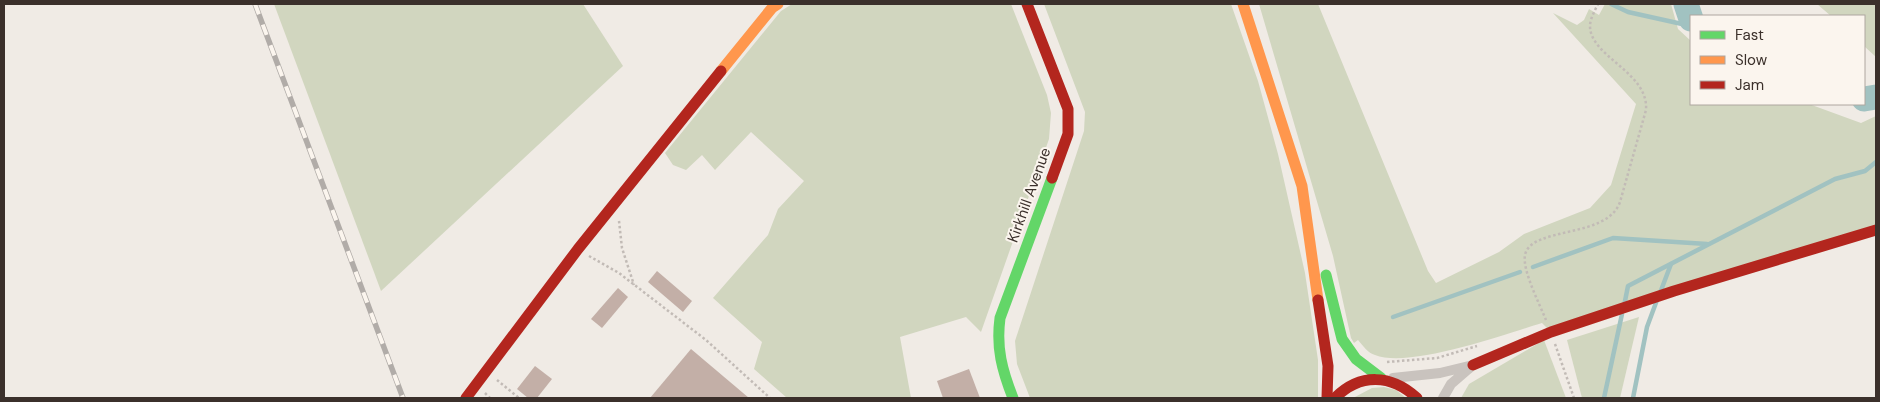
<svg xmlns="http://www.w3.org/2000/svg" width="1880" height="402" viewBox="0 0 1880 402" font-family="'DM Sans',sans-serif">
<style>
.green{fill:#d1d6bf}
.lines{fill:none;stroke-linecap:round;stroke-linejoin:round}
.stream{stroke:#a1c2c1;stroke-width:4.5}
.river{stroke:#a1c2c1;stroke-width:25}
.building{fill:#c3afa7}
.path{stroke:#c2bbb6;stroke-width:2.5;stroke-dasharray:2.5 2.5;stroke-linecap:butt}
.street{stroke:#c9c3be;stroke-width:10}
.fast{stroke:#63d668;stroke-width:11}
.slow{stroke:#ff974d;stroke-width:11}
.jam{stroke:#b3261e;stroke-width:11}
.rail-casing{stroke:#b1aca8;stroke-width:5.5}
.rail{stroke:#fbf5ee;stroke-width:4;stroke-dasharray:11;stroke-linecap:butt}
.labels{text-anchor:middle;dominant-baseline:central;stroke-width:4;stroke-linejoin:round;paint-order:stroke}
.street-label{font-size:15px;fill:#3b302b;stroke:#fbf5ee}
</style>
<rect width="100%" height="100%" fill="#f0ebe5"/>
<g class="green">
<path d="M 274,4 L 583,4 L 623,66 L 381,291 Z"/>
<path d="M 792,4 L 1011,4 L 1047,95 L 1051,113 L 1049,139 L 981,332 L 966,317 L 900,337 L 911,398 L 787,398 L 754,369 L 762,342 L 713,298 L 768,235 L 778,209 L 804,181 L 751,132 L 715,170 L 702,155 L 686,170 L 673,165 L 665,153 L 781,11 Z"/>
<path d="M 1044,4 L 1231,4 L 1258,81 L 1278,154 L 1305,273 L 1318,360 L 1318,398 L 1030,398 L 1017,364 L 1015,341 L 1084,131 L 1085,112 Z"/>
<path d="M 1259,4 L 1318,4 L 1428,271 L 1436,283 L 1499,252 L 1524,234 L 1590,208 L 1611,185 L 1636,104 L 1553,13 L 1577,25 L 1584,20 L 1589,9 L 1599,15 L 1605,4 L 1671,4 L 1678,29 L 1691,41 L 1691,104 L 1809,104 L 1861,123 L 1876,116 L 1876,230 L 1551,332 L 1542,323 C 1506,334 1409,369 1375,355 C 1368,353 1363,346 1358,340 L 1354,343 L 1351,338 L 1333,256 Z"/>
<path d="M 1817,4 L 1876,4 L 1876,57 L 1864,46 L 1864,16 L 1831,16 Z"/>
<path d="M 1639,317 L 1620,398 L 1582,398 L 1567,340 Z"/>
<path d="M 1544,340 L 1566,398 L 1461,398 L 1469,384 Z"/>
<path d="M 1384,387 L 1396,390 L 1406,398 L 1353,398 L 1372,388 Z"/>
</g>
<g class="lines">
<g class="stream">
<path d="M 1611,4 L 1628,12 L 1691,26"/>
<path d="M 1533,267 L 1613,238 L 1707,244"/>
<path d="M 1660,293 L 1671,264"/>
<path d="M 1624,306 L 1628,286 L 1835,179 L 1865,171 L 1876,162"/>
<path d="M 1393,317 L 1520,272"/>
<path d="M 1604,398 L 1622,314"/>
<path d="M 1633,398 L 1647,327 L 1657,300"/>
</g>
<g class="river">
<path d="M 1686,4 L 1691,19"/>
<path d="M 1864,99 L 1876,97"/>
</g>
</g>
<g class="building">
<path d="M 657,271 L 692,301 L 683,312 L 648,282 Z"/>
<path d="M 618,288 L 628,297 L 602,328 L 591,319 Z"/>
<path d="M 691,349 L 749,398 L 650,398 Z"/>
<path d="M 535,366 L 552,379 L 537,398 L 528,398 L 517,389 Z"/>
<path d="M 969,369 L 980,398 L 943,398 L 937,381 Z"/>
</g>
<g class="lines">
<g class="path">
<path d="M 619,221 L 622,248 L 634,285"/>
<path d="M 589,256 L 619,273 L 706,340 L 770,398"/>
<path d="M 1546,320 C 1540,305 1522,270 1525,255 C 1531,226 1607,239 1620,202 L 1646,110 C 1649,72 1590,57 1590,26 C 1590,19 1595,10 1598,4"/>
<path d="M 1555,344 L 1574,398"/>
<path d="M 1387,362 L 1437,358 L 1477,346"/>
<path d="M 497,380 L 519,398"/>
<path d="M 485,393 L 490,398"/>
</g>
<path class="street" d="M 1393,378 L 1440,373 L 1473,365 L 1451,384 L 1443,398"/>
<g class="fast">
<path d="M 1326,275 L 1342,339 L 1356,359 L 1381,378"/>
<path d="M 1013,398 C 1002,370 996,348 1000,318 L 1052,178"/>
</g>
<g class="slow">
<path d="M 1243,4 L 1302,186 L 1318,300"/>
<path d="M 721,71 L 772,8 L 778,4"/>
</g>
<g class="jam">
<path d="M 1027,4 L 1068,109 L 1068,134 L 1052,178"/>
<path d="M 1318,300 L 1328,366 L 1327,398"/>
<path d="M 1473,365 L 1551,332 L 1674,291 L 1876,230"/>
<path d="M 466,398 L 578,249 L 721,71"/>
<path d="M 1335,398 C 1360,373 1391,374 1417,398"/>
</g>
<defs>
<path id="rail" d="M 255,4 L 403,398"/>
</defs>
<use href="#rail" class="rail-casing"/>
<use href="#rail" class="rail"/>
</g>
<g class="labels">
<g class="street-label">
<text transform="translate(1029 195) rotate(-70)">Kirkhill Avenue</text>
</g>
</g>
<rect width="1880" height="402" fill="none" stroke="#3b302b" stroke-width="10"/>
<rect x="1690" y="15" width="175" height="90" fill="#fbf5ee" stroke="#aea6a0"/>
<rect x="1700" y="31" width="25" height="8" fill="#63d668" stroke="#aea6a0"/>
<text x="1735" y="40" font-size="15" fill="#3b302b">Fast</text>
<rect x="1700" y="56" width="25" height="8" fill="#ff974d" stroke="#aea6a0"/>
<text x="1735" y="65" font-size="15" fill="#3b302b">Slow</text>
<rect x="1700" y="81" width="25" height="8" fill="#b3261e" stroke="#aea6a0"/>
<text x="1735" y="90" font-size="15" fill="#3b302b">Jam</text>
</svg>
